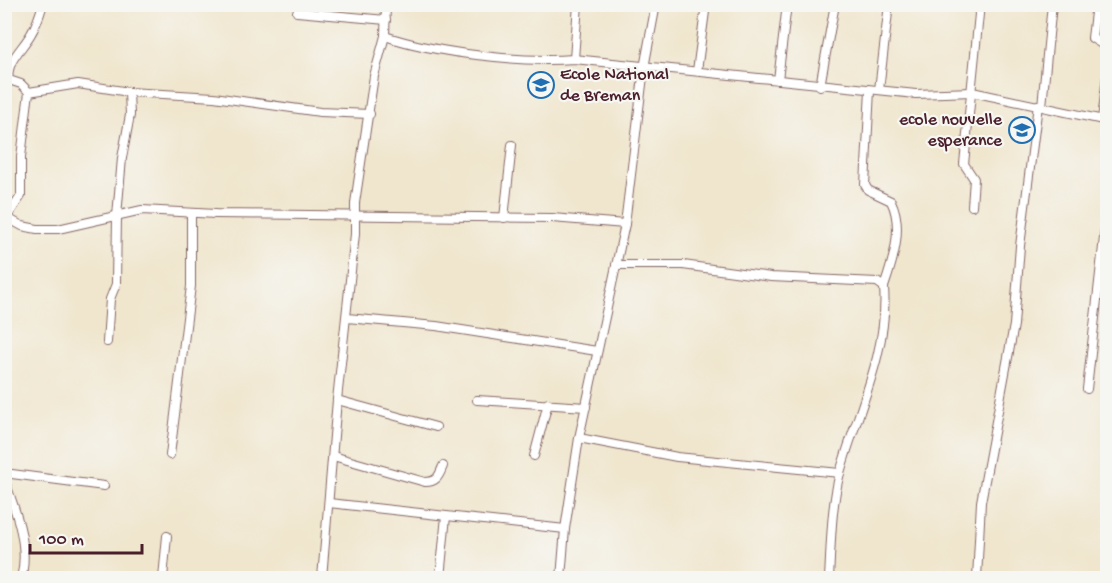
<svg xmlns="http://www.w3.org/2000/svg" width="1112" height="583" viewBox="0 0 1112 583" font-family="'Gochi Hand',sans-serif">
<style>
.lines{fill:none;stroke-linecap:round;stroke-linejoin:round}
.minor-casing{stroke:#846564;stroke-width:10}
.minor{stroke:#fff;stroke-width:8}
.labels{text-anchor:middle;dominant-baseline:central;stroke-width:4.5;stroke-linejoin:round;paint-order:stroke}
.poi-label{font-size:18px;fill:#4a1f2b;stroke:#f6f6f2;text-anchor:start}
</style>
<rect width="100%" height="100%" fill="#f6f6f2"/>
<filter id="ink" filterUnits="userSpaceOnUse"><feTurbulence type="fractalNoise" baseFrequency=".0167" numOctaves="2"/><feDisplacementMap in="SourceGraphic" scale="12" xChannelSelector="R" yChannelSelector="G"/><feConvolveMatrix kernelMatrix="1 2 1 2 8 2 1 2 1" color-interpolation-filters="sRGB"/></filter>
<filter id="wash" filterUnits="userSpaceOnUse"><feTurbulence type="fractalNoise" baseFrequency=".008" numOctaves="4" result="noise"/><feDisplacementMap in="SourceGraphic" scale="24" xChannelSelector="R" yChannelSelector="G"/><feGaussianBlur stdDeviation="1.35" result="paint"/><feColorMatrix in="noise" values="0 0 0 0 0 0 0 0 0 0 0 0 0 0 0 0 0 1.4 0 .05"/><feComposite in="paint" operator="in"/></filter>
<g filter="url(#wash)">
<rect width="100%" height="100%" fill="#f0e6ce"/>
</g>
<g filter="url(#ink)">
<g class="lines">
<defs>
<g id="minor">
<path d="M 1096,4 L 1092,38 L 1108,48"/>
<path d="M 297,12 L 386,20"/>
<path d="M 385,36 C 435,53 522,63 574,59 L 916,94 L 972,92 L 1108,121"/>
<path d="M 574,59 L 578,4"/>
<path d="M 697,71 L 706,4"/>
<path d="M 778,80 L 787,4"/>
<path d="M 820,86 L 835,4"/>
<path d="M 870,90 L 865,185 L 868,190 L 891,201 C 904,227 893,261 884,287"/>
<path d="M 879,90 L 889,4"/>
<path d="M 29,92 L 78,84 L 129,92 L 214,97 L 320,112 L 370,114"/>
<path d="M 1042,106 L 1052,4"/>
<path d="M 1102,120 L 1108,67"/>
<path d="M 972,206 L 974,179 L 964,164 L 980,4"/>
<path d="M 4,216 L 22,226 L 37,229 L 58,229 L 142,210 L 216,214 L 552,218 L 625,224"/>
<path d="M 7,217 L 21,196 L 21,157 L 29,92 L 21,84 L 9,80 C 5,61 24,48 32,32 C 37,24 40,14 43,4"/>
<path d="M 504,218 L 512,145"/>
<path d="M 616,265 L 683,265 L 771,277 L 877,282 L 884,287 C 889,352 857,412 840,473 C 831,507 831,544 829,578"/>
<path d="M 347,318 L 436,326 L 597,351"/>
<path d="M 107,342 L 110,299 L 116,284 L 117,216 L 122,158 L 130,115 L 129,92"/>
<path d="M 1087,389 L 1108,202"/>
<path d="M 337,400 L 436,427"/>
<path d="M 477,400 L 586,407"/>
<path d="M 579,438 L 677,457 L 840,473"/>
<path d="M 170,455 L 191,286 L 191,213"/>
<path d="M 333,456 L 425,482 C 437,482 439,476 443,466"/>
<path d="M 534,456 L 548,403"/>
<path d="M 4,473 L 104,486"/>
<path d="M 4,479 C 15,509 30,546 21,578"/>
<path d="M 329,503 L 565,529"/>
<path d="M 163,578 L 167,536"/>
<path d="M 322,578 L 337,400 L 355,234 L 355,203 L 374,76 L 385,36 L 386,4"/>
<path d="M 440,578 L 446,516"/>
<path d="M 561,578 L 565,529 L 579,438 L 625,224 L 644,68 L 656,4"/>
<path d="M 977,578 L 981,502 L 1014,325 L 1020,246 L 1038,105"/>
</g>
</defs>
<use href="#minor" class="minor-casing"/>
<use href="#minor" class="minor"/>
</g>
</g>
<defs>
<symbol id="school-ring" viewBox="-11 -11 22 22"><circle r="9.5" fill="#f6f6f2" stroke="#1f6fb2" stroke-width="1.5"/><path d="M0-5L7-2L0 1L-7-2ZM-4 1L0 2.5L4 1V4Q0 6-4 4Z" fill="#1f6fb2"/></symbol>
</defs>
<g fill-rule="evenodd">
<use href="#school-ring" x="526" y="70" width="30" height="30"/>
<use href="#school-ring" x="1007" y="115" width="30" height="30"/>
</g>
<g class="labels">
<g class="poi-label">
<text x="560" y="75">Ecole National<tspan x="560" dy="21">de Breman</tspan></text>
<text x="1002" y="120" text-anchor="end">ecole nouvelle<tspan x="1002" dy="21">esperance</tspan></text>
</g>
</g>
<rect width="1112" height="583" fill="none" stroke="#f6f6f2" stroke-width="24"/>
<path d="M30 544v9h112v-9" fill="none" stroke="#4a1f2b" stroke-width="3"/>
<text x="39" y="544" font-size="18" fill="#4a1f2b" stroke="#f6f6f2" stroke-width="4.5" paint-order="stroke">100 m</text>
</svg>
